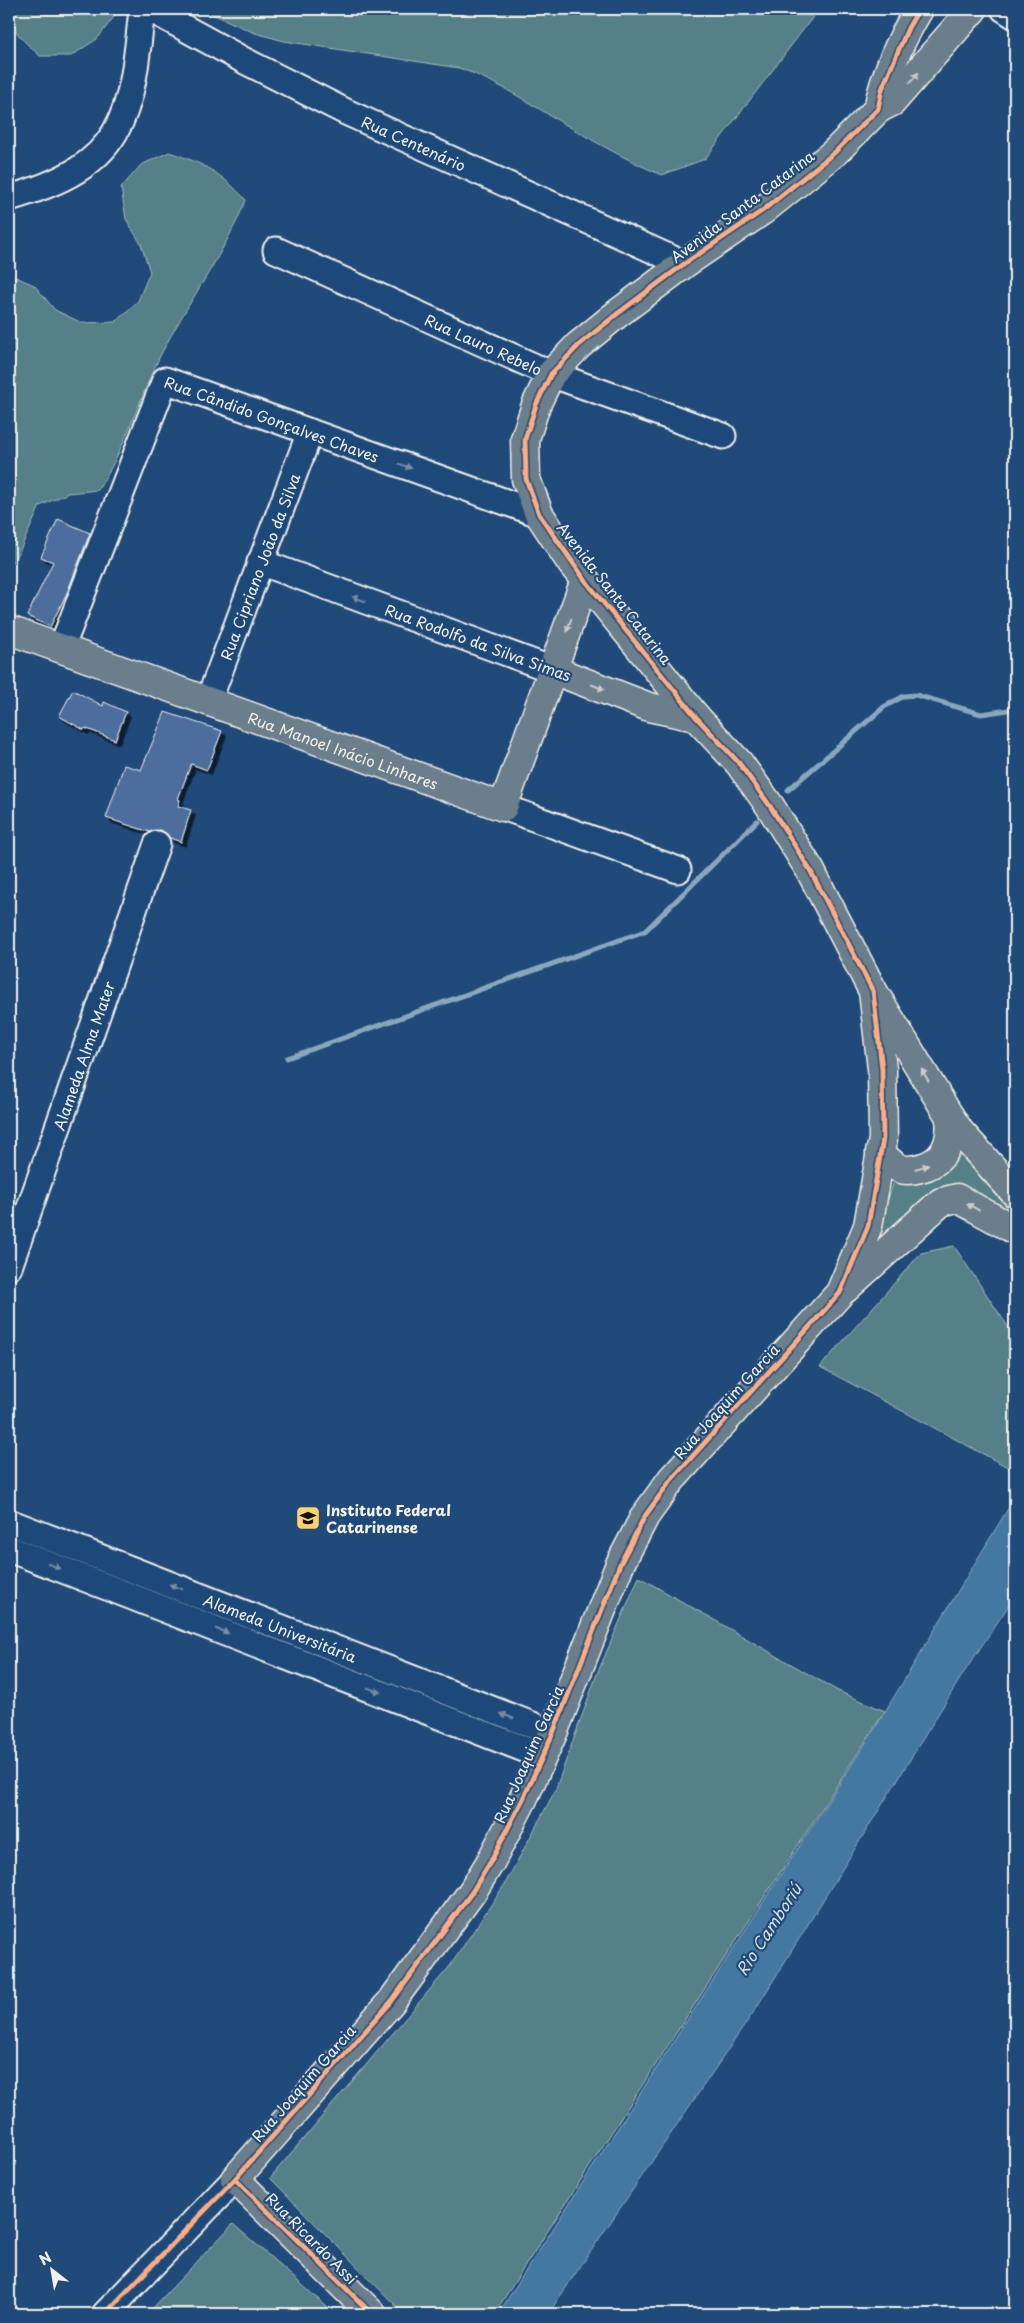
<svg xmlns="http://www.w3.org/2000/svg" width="1024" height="2323" viewBox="0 0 1024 2323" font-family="'Playpen Sans',sans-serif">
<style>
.green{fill:#568087;stroke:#a5b8b8}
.water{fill:#4478a1;stroke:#8aa8bd}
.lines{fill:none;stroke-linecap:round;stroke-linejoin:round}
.stream{stroke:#8aa8bd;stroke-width:5}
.building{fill:#4d6e9d;stroke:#f4f1e8;filter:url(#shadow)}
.minor-casing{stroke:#f4f1e8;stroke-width:29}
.major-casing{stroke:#f4f1e8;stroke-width:31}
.minor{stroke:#1f4a7a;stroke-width:25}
.major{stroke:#6b7e8b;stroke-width:28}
.cycleway-casing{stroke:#1f4a7a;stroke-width:8}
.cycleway{stroke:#ffac80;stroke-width:5}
.oneway{fill:#cbcecc}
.oneway2{fill:#748da6}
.labels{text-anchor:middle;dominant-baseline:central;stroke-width:4.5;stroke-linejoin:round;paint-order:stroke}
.street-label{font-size:15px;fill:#f4f1e8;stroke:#1f4a7a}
.poi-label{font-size:15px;font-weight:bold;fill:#f4f1e8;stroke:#1f4a7a;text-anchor:start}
.water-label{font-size:16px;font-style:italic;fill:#dadfdd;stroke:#1f4a7a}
</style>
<defs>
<filter id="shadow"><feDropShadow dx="4.5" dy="4.5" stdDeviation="0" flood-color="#0009"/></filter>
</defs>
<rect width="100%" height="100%" fill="#1f4a7a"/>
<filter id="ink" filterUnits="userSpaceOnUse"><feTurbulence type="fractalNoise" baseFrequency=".02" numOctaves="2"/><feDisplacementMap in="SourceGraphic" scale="10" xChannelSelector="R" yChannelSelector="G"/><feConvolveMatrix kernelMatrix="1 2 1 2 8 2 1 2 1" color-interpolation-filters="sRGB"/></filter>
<g filter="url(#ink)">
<g class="green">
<path d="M 9,9 L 120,9 L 97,39 L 71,56 L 40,56 C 25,42 9,30 9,9 Z"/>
<path d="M 201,9 L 819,9 L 705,159 L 662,175 C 631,162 602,146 573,129 C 534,107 502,83 459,68 L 284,41 L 255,33 Z"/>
<path d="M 169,152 C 205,164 220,172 246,200 C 224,255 187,303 160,356 C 138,401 125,449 98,490 L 68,493 L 40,506 L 15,561 L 9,563 L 9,274 L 34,285 L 55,310 L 82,323 L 115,322 L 138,301 L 150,272 L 141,244 L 126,219 L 121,188 L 141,165 Z"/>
<path d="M 960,1150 L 1015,1209 L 1015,1220 L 978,1196 L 871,1261 L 875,1238 L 894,1181 C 923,1189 947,1177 960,1150 Z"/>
<path d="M 954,1246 L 1015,1337 L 1015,1471 L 820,1367 L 921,1253 Z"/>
<path d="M 639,1577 L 838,1691 L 885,1711 L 494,2314 L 404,2314 L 270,2178 L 450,1966 L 505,1884 L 555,1791 L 597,1674 Z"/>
<path d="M 233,2224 L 335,2314 L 147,2314 Z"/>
</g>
<path class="water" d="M 1015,1497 L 1015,1596 L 963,1674 L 755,2010 L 548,2314 L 498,2314 L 869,1738 Z"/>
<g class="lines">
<g class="stream">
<path d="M 788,790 L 884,707 L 904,696 L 916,695 L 981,714 L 1015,709"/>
<path d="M 287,1058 L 645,931 L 757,821"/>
</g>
</g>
<g class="building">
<path d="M 58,519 L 90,533 L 67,593 L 50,627 L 27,616 L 53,562 L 41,557 Z"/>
<path d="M 73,690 L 103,706 L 104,702 L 126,712 L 115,740 L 85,728 L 84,730 L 59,716 Z"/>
<path d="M 165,712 L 222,731 L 207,770 L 191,764 L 178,799 L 180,800 L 178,806 L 191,810 L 181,842 L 170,838 L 161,830 L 150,832 L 106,818 L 124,765 L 141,770 Z"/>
</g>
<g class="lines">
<defs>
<g id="minor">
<path id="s1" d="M 150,9 L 245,61 L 346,112 L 684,264"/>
<path d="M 1004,9 L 1015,16"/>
<path d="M 9,198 C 125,165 131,119 142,9"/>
<path id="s2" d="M 276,250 L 551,374 L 723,436"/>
<path d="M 260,562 L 553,670"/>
<path id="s3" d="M 61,649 L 165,380 L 539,514"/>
<path id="s4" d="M 208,702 L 310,432"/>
<path d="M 503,807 L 678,870"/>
<path id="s5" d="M 9,1267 L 157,844"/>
<path id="s6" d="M 9,1522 L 553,1733"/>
<path d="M 9,1549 L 542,1756"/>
<path d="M 105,2314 L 235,2179"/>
</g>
<g id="major">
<path d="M 973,9 L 892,102 L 878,109 L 834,153 L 762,211 L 684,264 L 617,314 L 579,345 L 551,374 L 536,405 L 525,439 L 526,479 L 539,514 L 572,564 L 696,717 L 739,763 L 770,806 L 810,870 L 873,991 L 950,1117 L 960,1132 L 1015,1193"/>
<path d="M 878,109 C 885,74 901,39 919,9"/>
<path id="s7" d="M 9,630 L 503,807 L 585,580"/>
<path d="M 553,670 L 649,707 L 696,717"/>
<path d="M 880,1152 C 885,1157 891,1164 897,1167 C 903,1171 911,1170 916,1169 C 944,1164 953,1143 950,1117"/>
<path d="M 845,1289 L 941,1202 L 957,1198 L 1015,1230"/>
<path d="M 372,2314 L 235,2179 L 391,2002 L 472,1892 L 491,1861 L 524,1797 L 553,1733 L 620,1564 L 645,1516 L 671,1480 L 840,1293 L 868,1226 L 883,1139 L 882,1069 L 873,991"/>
</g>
</defs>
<use href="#minor" class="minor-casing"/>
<use href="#major" class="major-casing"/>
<use href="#minor" class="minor"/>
<use href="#major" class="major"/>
<defs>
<g id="cycleway">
<path d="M 235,2179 L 372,2314"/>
<path d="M 105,2314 L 235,2179 L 391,2002 L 472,1892 L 491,1861 L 524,1797 L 553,1733 L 620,1564 L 645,1516 L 671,1480 L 840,1293 L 868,1226 L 883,1139 L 882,1069 L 873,991 L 810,870 L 770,806 L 739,763 L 696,717 L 585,580 L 539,514 L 526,479 L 525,439 L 536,405 L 551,374 L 579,345 L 617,314 L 684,264 L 762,211 L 834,153 L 878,109 L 882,89 L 908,28 L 919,9"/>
</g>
</defs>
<use href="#cycleway" class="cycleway-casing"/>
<use href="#cycleway" class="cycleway"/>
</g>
<defs><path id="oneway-solid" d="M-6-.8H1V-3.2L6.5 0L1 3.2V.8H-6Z" transform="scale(1.25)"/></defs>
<g class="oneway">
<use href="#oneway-solid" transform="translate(914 78) rotate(-49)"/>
<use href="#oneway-solid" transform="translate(569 625) rotate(110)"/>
<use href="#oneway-solid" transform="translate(598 687) rotate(21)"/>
<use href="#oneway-solid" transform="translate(925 1075) rotate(-121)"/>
<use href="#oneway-solid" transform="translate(922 1167) rotate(-16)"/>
<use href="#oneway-solid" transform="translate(973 1207) rotate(-152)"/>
</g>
<g class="oneway2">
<use href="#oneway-solid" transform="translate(405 466) rotate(20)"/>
<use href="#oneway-solid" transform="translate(359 599) rotate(-160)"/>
<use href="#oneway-solid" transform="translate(54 1566) rotate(21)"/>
<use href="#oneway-solid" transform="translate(176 1587) rotate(-159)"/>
<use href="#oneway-solid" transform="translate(222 1631) rotate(21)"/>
<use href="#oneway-solid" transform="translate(374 1690) rotate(21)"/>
<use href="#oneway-solid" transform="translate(507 1716) rotate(-159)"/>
</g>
</g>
<defs>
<symbol id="university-square" viewBox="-11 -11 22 22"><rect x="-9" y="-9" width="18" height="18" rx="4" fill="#ffd166" stroke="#1f4a7a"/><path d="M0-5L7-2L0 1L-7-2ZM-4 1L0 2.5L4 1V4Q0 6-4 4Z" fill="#111"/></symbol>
</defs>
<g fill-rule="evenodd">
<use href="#university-square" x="294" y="1504" width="28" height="28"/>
</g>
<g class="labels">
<g class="street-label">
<text stroke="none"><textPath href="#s1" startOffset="296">Rua Centenário</textPath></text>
<text transform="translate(742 206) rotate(-37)">Avenida Santa Catarina</text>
<text stroke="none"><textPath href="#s2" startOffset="228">Rua Lauro Rebelo</textPath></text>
<text stroke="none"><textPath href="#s3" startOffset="402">Rua Cândido Gonçalves Chaves</textPath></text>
<text stroke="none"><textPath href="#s4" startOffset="145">Rua Cipriano João da Silva</textPath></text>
<text transform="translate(615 593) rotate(52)">Avenida Santa Catarina</text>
<text transform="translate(478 642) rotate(20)">Rua Rodolfo da Silva Simas</text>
<text stroke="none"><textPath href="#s7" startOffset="355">Rua Manoel Inácio Linhares</textPath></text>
<text stroke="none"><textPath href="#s5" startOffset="224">Alameda Alma Mater</textPath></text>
<text transform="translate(726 1401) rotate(-48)">Rua Joaquim Garcia</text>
<text stroke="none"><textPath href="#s6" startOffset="291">Alameda Universitária</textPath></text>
<text transform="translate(528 1754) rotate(-66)">Rua Joaquim Garcia</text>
<text transform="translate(303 2083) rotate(-49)">Rua Joaquim Garcia</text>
<text transform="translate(312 2238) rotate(45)">Rua Ricardo Assi</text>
</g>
<g class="poi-label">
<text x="326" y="1509">Instituto Federal<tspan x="326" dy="17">Catarinense</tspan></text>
</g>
<g class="water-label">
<text transform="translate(768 1929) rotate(-57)">Rio Camboriú</text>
</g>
</g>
<rect width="1024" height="2323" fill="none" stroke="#1f4a7a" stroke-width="30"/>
<rect x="15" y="15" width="994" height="2293" fill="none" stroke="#f4f1e8" stroke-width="2" filter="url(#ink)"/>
<g transform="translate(52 2270) rotate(329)" stroke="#1f4a7a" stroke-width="4" paint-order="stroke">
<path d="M0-4L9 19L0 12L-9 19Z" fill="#f4f1e8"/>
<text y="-8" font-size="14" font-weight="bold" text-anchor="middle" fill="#f4f1e8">N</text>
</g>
</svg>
